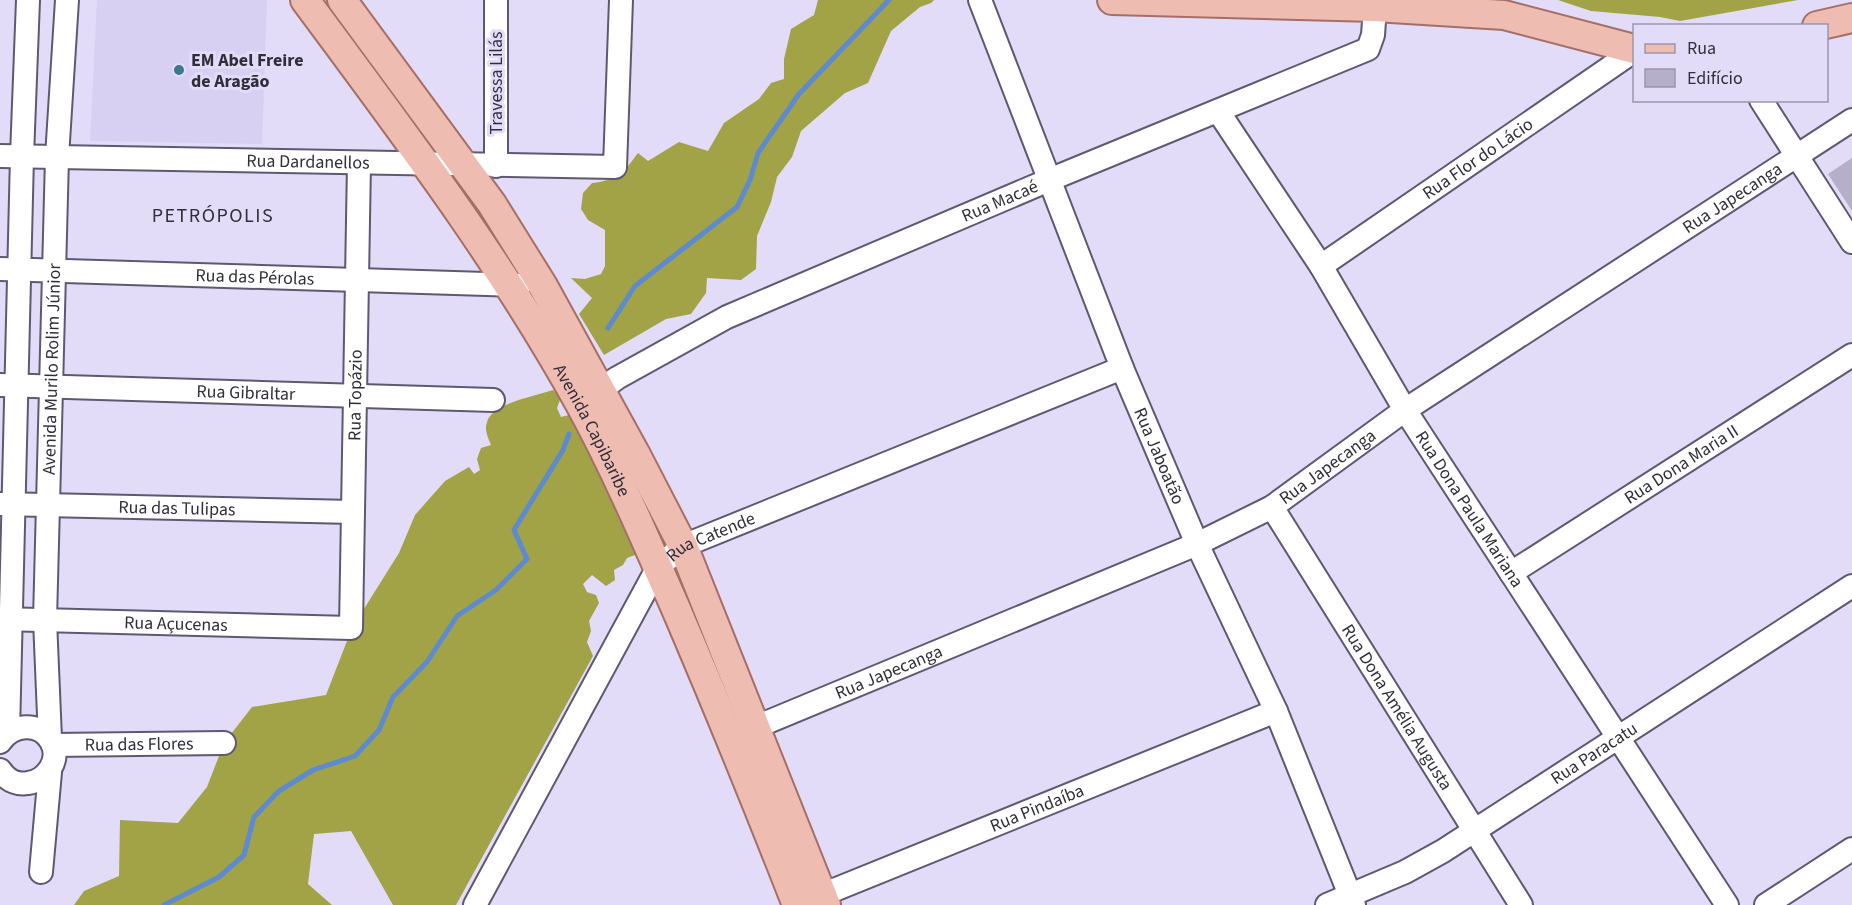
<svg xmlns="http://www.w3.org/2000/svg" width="1852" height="905" viewBox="0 0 1852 905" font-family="'Source Sans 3',sans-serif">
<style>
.built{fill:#d8d0f3}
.forest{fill:#a1a346}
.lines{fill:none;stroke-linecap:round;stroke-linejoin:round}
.stream{stroke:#5e8ad0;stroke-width:5}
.building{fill:#b5afc9}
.minor-casing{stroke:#5e5970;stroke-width:26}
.major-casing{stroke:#a56e66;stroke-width:32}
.minor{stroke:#fff;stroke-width:22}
.major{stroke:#efbcb2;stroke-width:28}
.poi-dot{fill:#39788d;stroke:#e2dcf8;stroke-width:2}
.labels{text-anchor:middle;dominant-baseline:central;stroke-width:6;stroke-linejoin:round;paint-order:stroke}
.poi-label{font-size:18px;font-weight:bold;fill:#312e39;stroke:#e2dcf8;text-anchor:start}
.street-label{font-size:18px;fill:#312e39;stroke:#e2dcf8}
.neighbourhood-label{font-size:20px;letter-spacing:1.5px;fill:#312e39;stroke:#e2dcf8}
</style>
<rect width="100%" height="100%" fill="#e2dcf8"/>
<path class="built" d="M 97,0 L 267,0 L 262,144 L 90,141 Z"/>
<g class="forest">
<path d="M 818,0 L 934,0 L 931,3 L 920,7 L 891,31 L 868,83 L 845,93 L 801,131 L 792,157 L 777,177 L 771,202 L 757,236 L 756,269 L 741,280 L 707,278 L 706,293 L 691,314 L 666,319 L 604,355 L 579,314 L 592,298 L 571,278 L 585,279 L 601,274 L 605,266 L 605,230 L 588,220 L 581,209 L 583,193 L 592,183 C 618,180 623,173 638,153 L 648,161 L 679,142 L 708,151 L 724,123 L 759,99 L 771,83 L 784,79 L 784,59 L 791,29 L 814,15 Z"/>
<path d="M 1558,0 L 1798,0 L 1680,21 L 1660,17 L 1591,11 Z"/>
<path d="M 553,390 L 561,397 L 557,408 L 561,417 L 569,415 L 577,427 L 637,548 L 635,555 L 627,558 L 623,565 L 614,570 L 615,580 L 606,586 L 592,575 L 583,584 L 587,592 L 596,595 L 599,603 L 589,621 L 591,631 L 587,642 L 593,656 L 456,905 L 393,905 L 351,831 L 314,834 L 308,884 L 332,905 L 74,905 L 84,891 L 119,876 L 120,820 L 178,823 L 207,787 L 224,743 L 252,707 L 326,695 L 352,628 L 399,553 L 415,515 L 445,481 L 469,467 L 474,474 L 480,470 L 477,459 L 481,448 L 491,445 C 488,438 484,429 487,422 C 492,403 536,396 553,390 Z"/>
</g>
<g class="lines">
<g class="stream">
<path d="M 608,328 L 635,286 L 737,207 L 750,180 L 758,153 L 799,94 L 889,0"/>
<path d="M 164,905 L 219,877 L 244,855 L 254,817 L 279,791 L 313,770 L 355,756 L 379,730 L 393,697 L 427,662 L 457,616 L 496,590 L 527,559 L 514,530 L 563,450 L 569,434"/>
</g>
</g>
<path class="building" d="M 1852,158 L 1852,211 L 1828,174 Z"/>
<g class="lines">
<defs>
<g id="minor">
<path id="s1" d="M 980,0 L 1122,368 L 1197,544 L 1276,711 L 1354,905"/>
<path d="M 1761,100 L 1852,242"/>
<path id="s2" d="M 1218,111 L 1321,266 L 1405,410 L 1727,905"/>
<path id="s3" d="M 0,156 L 615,167 L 621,0"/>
<path d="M 496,166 L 496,0"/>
<path id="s4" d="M 1321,266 L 1634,51"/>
<path id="s5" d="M 0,269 L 520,285"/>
<path id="s6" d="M 0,385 L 493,400"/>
<path id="s7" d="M 588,399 L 617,378 L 727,317 L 1049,180 L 1368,49 L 1373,35 L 1375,7"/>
<path id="s8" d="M 0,504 L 353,512"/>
<path id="s9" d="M 1272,507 L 1521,905"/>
<path id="s10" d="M 1511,573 L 1852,355"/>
<path id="s11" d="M 0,619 L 351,628 L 359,163"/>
<path d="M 8,732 L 22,156 L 28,0"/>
<path id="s12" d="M 739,734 L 1197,544 L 1272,507 L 1405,410 L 1852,120"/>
<path id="s13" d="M 50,739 L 45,620 L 57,157 L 67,0"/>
<path d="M 0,742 C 12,724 39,721 51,741 C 62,760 46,781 28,783 C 15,785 7,780 0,770"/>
<path id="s14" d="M 53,745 L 224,743"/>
<path d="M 41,872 L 50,772"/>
<path id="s15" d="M 807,901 L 1276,711"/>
<path id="s16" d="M 475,905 L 658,567 L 683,546 L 1122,368"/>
<path id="s17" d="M 1327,905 L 1405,872 L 1443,851 L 1852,586"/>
<path d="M 1766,905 L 1852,849"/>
</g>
<g id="major">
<path id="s18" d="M 305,0 C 402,131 501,261 580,404 C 617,472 648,545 679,616 C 720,712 759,808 797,905"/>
<path d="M 342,0 L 492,204 L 543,286 L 636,455 L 683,546 L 826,905"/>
<path d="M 1112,0 L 1375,7 L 1504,15 L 1634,49"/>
<path d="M 1817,26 L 1852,18"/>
</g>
</defs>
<use href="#minor" class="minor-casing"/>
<use href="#major" class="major-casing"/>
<use href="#minor" class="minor"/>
<use href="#major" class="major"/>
</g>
<circle class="poi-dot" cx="179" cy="70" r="6"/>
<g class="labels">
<g class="poi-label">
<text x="191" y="60">EM Abel Freire<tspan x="191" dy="21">de Aragão</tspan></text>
</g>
<g class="street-label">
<text transform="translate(496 83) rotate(-90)">Travessa Lilás</text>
<text stroke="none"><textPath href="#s4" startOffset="190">Rua Flor do Lácio</textPath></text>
<text stroke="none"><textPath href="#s3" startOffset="308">Rua Dardanellos</textPath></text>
<text stroke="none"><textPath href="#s12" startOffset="1134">Rua Japecanga</textPath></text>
<text stroke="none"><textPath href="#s7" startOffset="458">Rua Macaé</textPath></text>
<text stroke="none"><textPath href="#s5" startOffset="255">Rua das Pérolas</textPath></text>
<text stroke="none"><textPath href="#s13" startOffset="370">Avenida Murilo Rolim Júnior</textPath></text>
<text stroke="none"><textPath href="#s6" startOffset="246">Rua Gibraltar</textPath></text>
<text stroke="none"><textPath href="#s11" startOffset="584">Rua Topázio</textPath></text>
<text stroke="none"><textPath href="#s18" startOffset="518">Avenida Capibaribe</textPath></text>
<text stroke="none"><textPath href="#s1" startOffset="490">Rua Jaboatão</textPath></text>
<text stroke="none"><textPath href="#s10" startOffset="202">Rua Dona Maria II</textPath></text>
<text stroke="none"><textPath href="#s12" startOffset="648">Rua Japecanga</textPath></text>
<text stroke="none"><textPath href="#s8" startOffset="177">Rua das Tulipas</textPath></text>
<text stroke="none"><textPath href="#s2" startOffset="471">Rua Dona Paula Mariana</textPath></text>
<text stroke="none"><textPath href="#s16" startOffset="446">Rua Catende</textPath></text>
<text stroke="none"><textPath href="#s11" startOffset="176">Rua Açucenas</textPath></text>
<text stroke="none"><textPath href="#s12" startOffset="162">Rua Japecanga</textPath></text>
<text stroke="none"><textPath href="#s9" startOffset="236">Rua Dona Amélia Augusta</textPath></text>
<text stroke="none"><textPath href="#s14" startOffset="86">Rua das Flores</textPath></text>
<text stroke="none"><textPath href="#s17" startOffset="308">Rua Paracatu</textPath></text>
<text stroke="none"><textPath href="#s15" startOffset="248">Rua Pindaíba</textPath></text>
</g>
<g class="neighbourhood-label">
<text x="213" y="216">PETRÓPOLIS</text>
</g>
</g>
<rect x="1633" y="24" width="195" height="78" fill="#e2dcf8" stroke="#9b96ac" stroke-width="1.5"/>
<rect x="1645" y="44" width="30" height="9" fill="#efbcb2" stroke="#9b96ac" stroke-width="1.5"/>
<text x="1687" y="54" font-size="18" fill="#312e39">Rua</text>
<rect x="1645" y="69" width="30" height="18" fill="#b5afc9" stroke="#9b96ac" stroke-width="1.5"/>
<text x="1687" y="84" font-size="18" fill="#312e39">Edifício</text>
</svg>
